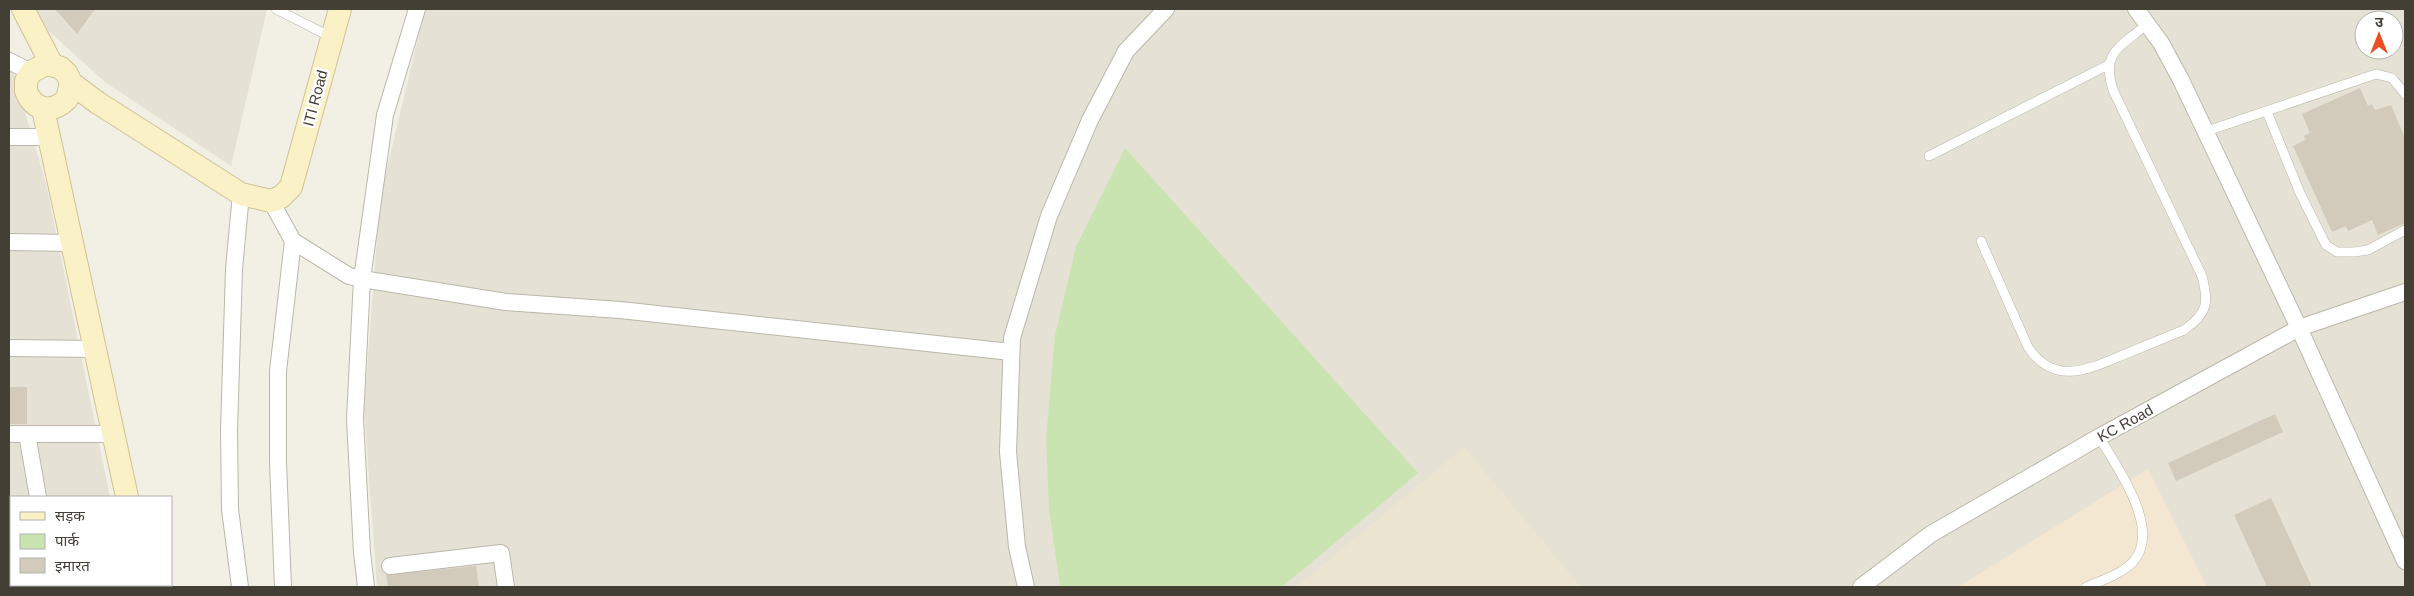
<svg xmlns="http://www.w3.org/2000/svg" width="2414" height="596" viewBox="0 0 2414 596" font-family="Arial,'Noto Sans Devanagari',sans-serif">
<style>
.residential{fill:#e5e1d4;fill-rule:evenodd}
.commercial{fill:#f3e7d1}
.education{fill:#eae4d0}
.green{fill:#c9e4b0}
.building{fill:#d2cbbc}
.lines{fill:none;stroke-linecap:round;stroke-linejoin:round}
.lane-casing{stroke:#bcb7a9;stroke-width:10}
.street-casing{stroke:#bcb7a9;stroke-width:18}
.secondary-casing{stroke:#cfc397;stroke-width:24}
.lane{stroke:#fff;stroke-width:9}
.street{stroke:#fff;stroke-width:16}
.secondary{stroke:#fbf1c6;stroke-width:22}
.labels{text-anchor:middle;dominant-baseline:central;stroke-width:5;stroke-linejoin:round;paint-order:stroke}
.street-label{font-size:15px;fill:#443f35;stroke:#fff}
</style>
<rect width="100%" height="100%" fill="#f2efe5"/>
<g class="residential">
<path d="M 32,9 L 267,9 L 231,166 L 105,82 L 43,26 Z"/>
<path d="M 425,9 L 2405,9 L 2405,587 L 377,587 L 364,410 L 380,198 ZM 2364,20 L 2394,20 L 2394,50 L 2364,50 Z"/>
<path d="M 9,57 L 46,184 L 110,497 L 11,497 L 11,585 L 128,585 L 129,587 L 9,587 Z"/>
</g>
<path class="commercial" d="M 2148,469 L 2207,587 L 1958,587 Z"/>
<path class="education" d="M 1464,447 L 1581,587 L 1296,587 Z"/>
<path class="green" d="M 1125,148 L 1418,473 L 1282,587 L 1060,586 L 1049,509 L 1046,439 L 1055,336 L 1076,247 Z"/>
<g class="building">
<path d="M 55,9 L 95,9 L 77,34 Z"/>
<path d="M 2360,88 L 2368,106 L 2372,104 L 2375,110 L 2391,105 L 2405,138 L 2405,223 L 2378,235 L 2372,220 L 2348,231 L 2346,226 L 2332,232 L 2293,146 L 2305,140 L 2304,136 L 2310,133 L 2302,114 Z"/>
<rect x="9" y="387" width="18" height="37"/>
<path d="M 2275,414 L 2283,432 L 2176,481 L 2168,463 Z"/>
<path d="M 2271,498 L 2312,587 L 2267,587 L 2234,515 Z"/>
<path d="M 476,566 L 479,587 L 388,587 L 386,575 Z"/>
</g>
<g class="lines">
<defs>
<g id="lane">
<path d="M 276,9 L 331,37"/>
<path d="M 2267,112 L 2300,193 L 2326,245 L 2337,252 L 2354,252 L 2368,250 L 2405,230"/>
<path d="M 2204,132 L 2376,74 L 2392,78 L 2405,94"/>
<path d="M 1929,156 L 2108,65"/>
<path d="M 1981,241 L 2028,347 C 2054,386 2087,370 2123,355 C 2143,347 2164,338 2184,330 C 2208,313 2209,303 2202,276 L 2113,90 C 2101,51 2120,48 2147,24"/>
<path d="M 2086,587 C 2102,580 2126,573 2136,558 C 2159,525 2116,465 2099,437"/>
</g>
<g id="street">
<path d="M 2136,9 L 2161,43 L 2181,80 L 2299,328 L 2405,561"/>
<path d="M 9,61 L 31,72"/>
<path d="M 9,137 L 49,137"/>
<path d="M 271,201 L 293,241 L 349,276 L 362,279 L 506,302 L 620,310 L 1011,352"/>
<path d="M 9,242 L 72,243"/>
<path d="M 9,348 L 95,349"/>
<path d="M 9,434 L 114,434"/>
<path d="M 27,434 L 38,497"/>
<path d="M 390,566 L 501,553 L 506,587"/>
<path d="M 53,585 L 54,587"/>
<path d="M 75,587 L 79,585"/>
<path d="M 240,587 L 230,509 L 229,430 L 234,269 L 241,194"/>
<path d="M 283,587 L 278,462 L 278,371 L 293,241"/>
<path d="M 366,587 L 362,552 L 355,419 L 362,279 L 385,115 L 417,9"/>
<path d="M 1026,587 L 1017,547 L 1008,452 L 1012,338 L 1049,216 L 1090,120 L 1126,51 L 1166,9"/>
<path d="M 1861,587 L 1931,534 L 2099,437 L 2299,328 L 2405,292"/>
</g>
<g id="secondary">
<path d="M 23,9 L 52,65"/>
<path d="M 71,83 L 67,99 C 52,114 34,111 26,91 L 26,81 L 31,72 L 44,65 L 52,65 L 61,68 L 67,74 L 71,83 L 98,103 L 241,194 L 271,201 L 281,197 L 291,187 L 340,9"/>
<path d="M 43,109 L 127,497"/>
<path d="M 144,585 L 144,587"/>
</g>
</defs>
<use href="#lane" class="lane-casing"/>
<use href="#street" class="street-casing"/>
<use href="#secondary" class="secondary-casing"/>
<use href="#lane" class="lane"/>
<use href="#street" class="street"/>
<use href="#secondary" class="secondary"/>
</g>
<g class="labels">
<g class="street-label">
<text transform="translate(315 98) rotate(-75)">ITI Road</text>
<text transform="translate(2125 423) rotate(-29)">KC Road</text>
</g>
</g>
<rect width="2414" height="596" fill="none" stroke="#443f35" stroke-width="20"/>
<rect x="10" y="496" width="162" height="90" fill="#ffffff" stroke="#b4b2ae"/>
<rect x="20" y="512" width="25" height="8" fill="#fbf1c6" stroke="#b4b2ae"/>
<text x="55" y="521" font-size="15" fill="#443f35">सड़क</text>
<rect x="20" y="534" width="25" height="15" fill="#c9e4b0" stroke="#b4b2ae"/>
<text x="55" y="546" font-size="15" fill="#443f35">पार्क</text>
<rect x="20" y="558" width="25" height="15" fill="#d2cbbc" stroke="#b4b2ae"/>
<text x="55" y="571" font-size="15" fill="#443f35">इमारत</text>
<g transform="translate(2379 35)"><circle r="24" fill="#ffffff" stroke="#b4b2ae"/>
<path d="M0-4L9 19L0 12L-9 19Z" fill="#ec4d22"/>
<text y="-8" font-size="14" font-weight="bold" text-anchor="middle" fill="#443f35">उ</text>
</g>
</svg>
